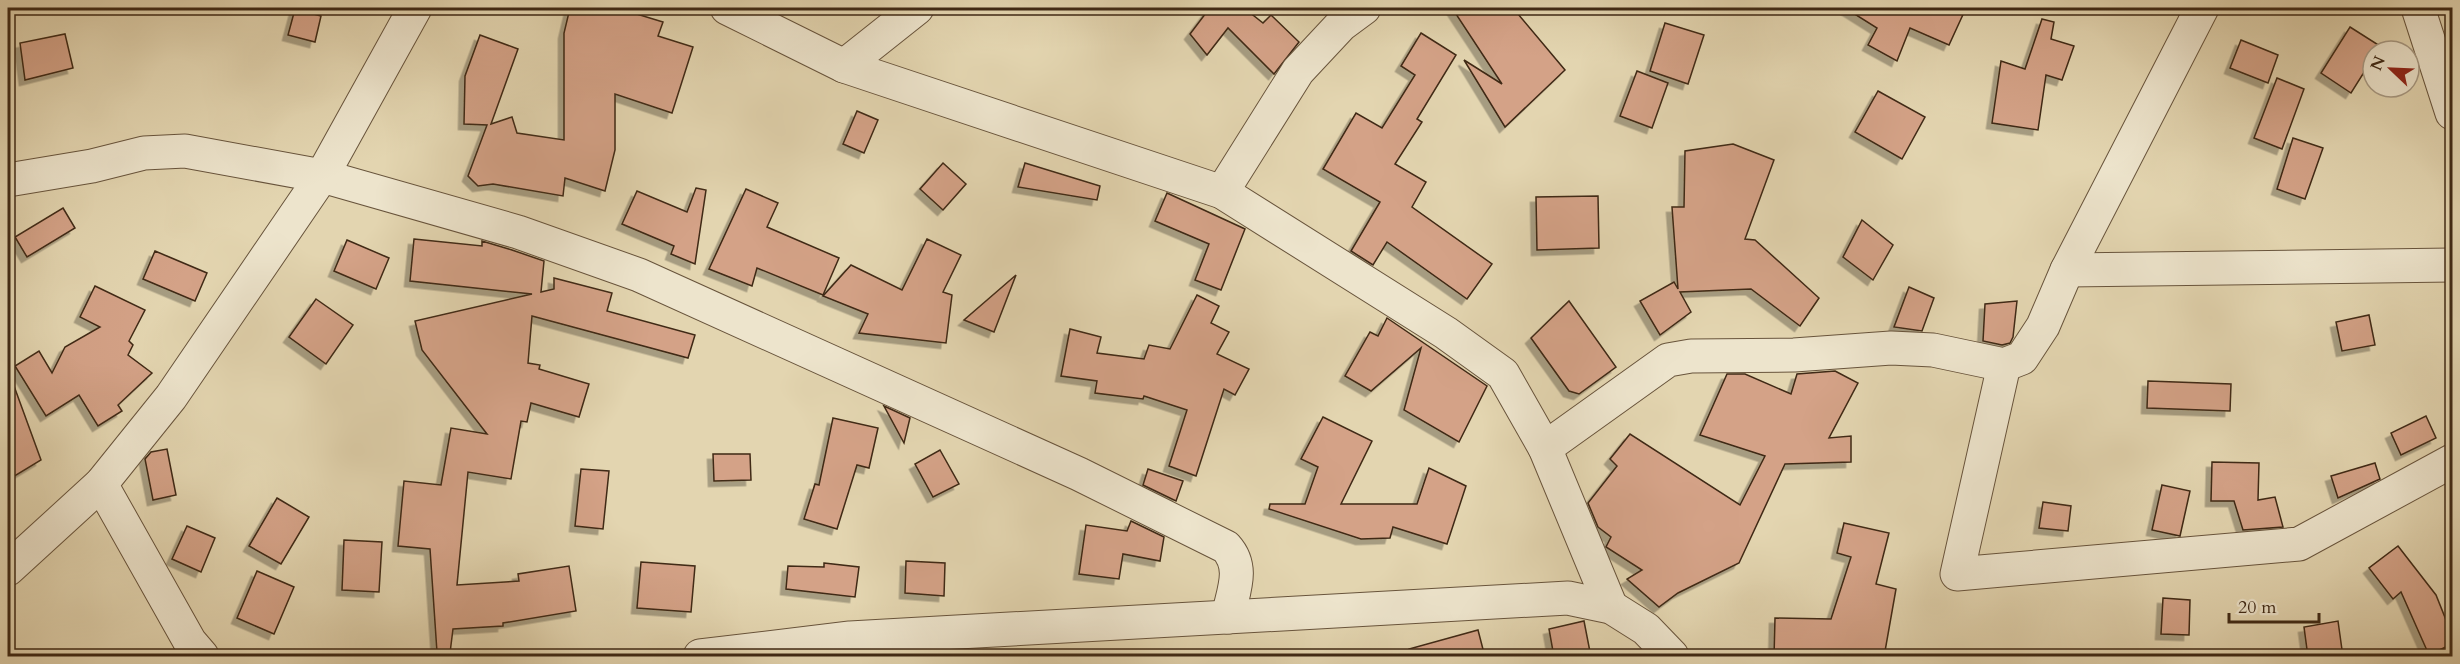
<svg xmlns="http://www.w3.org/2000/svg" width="2460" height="664" viewBox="0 0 2460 664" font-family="Cardo,serif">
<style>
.building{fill:#d4a287;stroke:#3f2915;stroke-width:1.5;filter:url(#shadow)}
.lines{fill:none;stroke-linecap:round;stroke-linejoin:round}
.minor-casing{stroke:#68543c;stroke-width:35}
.minor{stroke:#ede4cc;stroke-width:33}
</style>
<defs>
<filter id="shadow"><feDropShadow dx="-5.5" dy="5.5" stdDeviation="0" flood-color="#0004"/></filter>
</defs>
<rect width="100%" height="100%" fill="#e3d5b0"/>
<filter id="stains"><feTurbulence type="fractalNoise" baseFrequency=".00333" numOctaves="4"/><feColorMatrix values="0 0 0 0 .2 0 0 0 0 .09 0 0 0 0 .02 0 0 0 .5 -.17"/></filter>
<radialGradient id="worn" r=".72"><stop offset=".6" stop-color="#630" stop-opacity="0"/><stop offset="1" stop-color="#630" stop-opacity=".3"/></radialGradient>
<g class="building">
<path d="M 570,8 L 617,8 L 663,22 L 658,36 L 693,47 L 672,113 L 615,94 L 615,150 L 605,191 L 565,178 L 563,196 L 493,184 L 478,186 L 468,176 L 487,125 L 464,124 L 465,76 L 480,35 L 518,49 L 491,124 L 512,117 L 517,133 L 564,140 L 564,33 Z"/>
<path d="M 1207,8 L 1244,8 L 1263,23 L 1271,15 L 1299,42 L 1274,74 L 1228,28 L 1207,55 L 1190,34 L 1209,9 Z"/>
<path d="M 1452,8 L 1513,8 L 1565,70 L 1505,127 L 1464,60 L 1502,84 Z"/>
<path d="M 1845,8 L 1966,8 L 1949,45 L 1910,28 L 1897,61 L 1868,45 L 1877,28 Z"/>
<path d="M 295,9 L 321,16 L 315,42 L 288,35 Z"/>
<path d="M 2042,19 L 2054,22 L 2051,39 L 2074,46 L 2062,80 L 2046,75 L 2038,130 L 1992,123 L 2001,61 L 2025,69 Z"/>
<path d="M 1665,23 L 1704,35 L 1688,84 L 1650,71 Z"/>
<path d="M 2350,27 L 2380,46 L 2377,51 L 2373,51 L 2373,58 L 2351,93 L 2321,73 Z"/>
<path d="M 1421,33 L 1456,55 L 1417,119 L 1422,122 L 1395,164 L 1426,182 L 1412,207 L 1492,264 L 1467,299 L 1387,242 L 1373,265 L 1351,251 L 1380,202 L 1323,169 L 1356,113 L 1382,128 L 1415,75 L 1401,66 Z"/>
<path d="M 65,34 L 73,68 L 25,80 L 20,43 Z"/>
<path d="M 2241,40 L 2278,55 L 2268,83 L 2230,68 Z"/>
<path d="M 1637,71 L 1668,83 L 1652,128 L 1620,116 Z"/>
<path d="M 2277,78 L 2304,89 L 2282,149 L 2254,138 Z"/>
<path d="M 1878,91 L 1925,117 L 1902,159 L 1855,132 Z"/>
<path d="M 857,111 L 878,120 L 864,153 L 843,144 Z"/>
<path d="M 2293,138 L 2323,148 L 2305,199 L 2277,189 Z"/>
<path d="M 1733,144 L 1774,160 L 1745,239 L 1755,240 L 1819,298 L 1800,326 L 1751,289 L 1680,292 L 1691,312 L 1660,335 L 1640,301 L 1674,282 L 1678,289 L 1672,207 L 1684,207 L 1685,151 Z"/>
<path d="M 943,163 L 966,184 L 943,210 L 920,189 Z"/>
<path d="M 1025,163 L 1100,186 L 1097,200 L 1018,187 Z"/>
<path d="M 696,188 L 706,190 L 695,264 L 671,254 L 674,246 L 622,224 L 637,191 L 687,212 Z"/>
<path d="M 746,189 L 778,203 L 767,227 L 839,258 L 823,295 L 757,268 L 752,286 L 709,269 Z"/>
<path d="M 1167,193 L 1245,229 L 1221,290 L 1195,280 L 1209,244 L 1155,221 Z"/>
<path d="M 1598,196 L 1599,248 L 1537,250 L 1536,197 Z"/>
<path d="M 63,208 L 75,228 L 27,257 L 15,237 Z"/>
<path d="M 1862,220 L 1893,245 L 1873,280 L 1843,257 Z"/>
<path d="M 414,239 L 482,246 L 482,241 L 512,250 L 544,261 L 541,292 L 554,289 L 554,278 L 612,293 L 607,311 L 695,335 L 688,358 L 532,316 L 528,363 L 540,365 L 539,369 L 589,384 L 579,417 L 531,403 L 527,422 L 521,421 L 511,479 L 468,472 L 457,585 L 519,581 L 518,574 L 569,566 L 576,611 L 503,623 L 503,626 L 453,629 L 450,653 L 437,652 L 430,549 L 398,546 L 404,481 L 441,485 L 451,428 L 487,434 L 422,350 L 415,321 L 532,294 L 410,281 Z"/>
<path d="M 927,239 L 961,255 L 943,292 L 952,295 L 946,343 L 859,333 L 868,314 L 823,296 L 851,265 L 902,290 Z"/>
<path d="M 347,240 L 389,258 L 376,289 L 334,271 Z"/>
<path d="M 155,251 L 207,273 L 195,301 L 143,279 Z"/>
<path d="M 1016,275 L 994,332 L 964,320 Z"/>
<path d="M 95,286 L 145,310 L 129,341 L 133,345 L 128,355 L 152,373 L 118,405 L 122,411 L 98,426 L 79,395 L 46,416 L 15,366 L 39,351 L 52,373 L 65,347 L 100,327 L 80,317 Z"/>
<path d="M 1909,287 L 1934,298 L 1922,331 L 1894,327 Z"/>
<path d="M 1197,295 L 1219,306 L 1211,323 L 1229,332 L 1217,354 L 1249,369 L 1235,395 L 1224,389 L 1196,476 L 1169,466 L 1187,410 L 1144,396 L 1143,399 L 1095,393 L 1097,381 L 1061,376 L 1070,329 L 1101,337 L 1097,353 L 1144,359 L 1149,345 L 1170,349 Z"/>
<path d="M 316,299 L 353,325 L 326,364 L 289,337 Z"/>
<path d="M 1569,301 L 1616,367 L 1579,394 L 1569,391 L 1531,338 Z"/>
<path d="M 2017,301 L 2013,337 L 2010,343 L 2002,345 L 1983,341 L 1985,304 Z"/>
<path d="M 2369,315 L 2375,345 L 2342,351 L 2336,322 Z"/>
<path d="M 1387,318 L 1487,386 L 1459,442 L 1404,410 L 1421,348 L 1371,391 L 1345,376 L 1370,332 L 1378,336 Z"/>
<path d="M 1835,371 L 1858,383 L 1829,438 L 1851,436 L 1851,462 L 1785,464 L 1739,563 L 1678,593 L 1659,607 L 1627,579 L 1642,570 L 1606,547 L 1611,537 L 1598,527 L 1588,503 L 1617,466 L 1610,459 L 1630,434 L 1740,505 L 1765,456 L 1700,435 L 1727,374 L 1745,374 L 1791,394 L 1797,374 Z"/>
<path d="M 10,375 L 41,460 L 8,480 L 8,376 Z"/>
<path d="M 2148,381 L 2231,384 L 2230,411 L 2147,408 Z"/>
<path d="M 884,406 L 910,418 L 904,443 Z"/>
<path d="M 2426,416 L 2436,438 L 2401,455 L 2391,433 Z"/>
<path d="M 1323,417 L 1372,441 L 1341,504 L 1417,504 L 1429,468 L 1466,486 L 1447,544 L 1393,527 L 1390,538 L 1361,539 L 1269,509 L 1270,504 L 1305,504 L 1318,467 L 1301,459 Z"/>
<path d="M 833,418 L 878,428 L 869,468 L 857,465 L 837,529 L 804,519 L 815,484 L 819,485 Z"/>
<path d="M 167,449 L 176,495 L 153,500 L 145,459 L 151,452 Z"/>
<path d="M 940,450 L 959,484 L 933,497 L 915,464 Z"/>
<path d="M 713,454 L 750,454 L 751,480 L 714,481 Z"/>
<path d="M 2212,462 L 2259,463 L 2258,500 L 2275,497 L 2283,527 L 2243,530 L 2234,501 L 2211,501 Z"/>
<path d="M 2375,463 L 2380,479 L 2338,498 L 2331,476 Z"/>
<path d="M 581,469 L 609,471 L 603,529 L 575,526 Z"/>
<path d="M 1148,469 L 1183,481 L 1176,501 L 1143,485 Z"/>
<path d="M 2162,485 L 2190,491 L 2180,536 L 2152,530 Z"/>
<path d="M 277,498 L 309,517 L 281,564 L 249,546 Z"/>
<path d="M 2043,502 L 2071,506 L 2068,531 L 2039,528 Z"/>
<path d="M 1131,521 L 1164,537 L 1160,561 L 1123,554 L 1119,579 L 1079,574 L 1086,525 L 1127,531 Z"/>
<path d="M 1844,523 L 1889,533 L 1876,584 L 1896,589 L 1884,657 L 1774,657 L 1775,618 L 1831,619 L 1851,557 L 1837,553 Z"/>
<path d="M 187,526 L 215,538 L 201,572 L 172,559 Z"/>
<path d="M 344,540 L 382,542 L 379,592 L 342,590 Z"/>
<path d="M 2398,546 L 2436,595 L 2452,635 L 2452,644 L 2429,655 L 2401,592 L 2393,599 L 2369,568 Z"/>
<path d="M 906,561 L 945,563 L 944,596 L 905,593 Z"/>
<path d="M 641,562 L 695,566 L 691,612 L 637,608 Z"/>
<path d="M 824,563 L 859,567 L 855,597 L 786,589 L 788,566 L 824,567 Z"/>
<path d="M 257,571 L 294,587 L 274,634 L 237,618 Z"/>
<path d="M 2163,598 L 2190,600 L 2189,635 L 2161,634 Z"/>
<path d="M 1584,621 L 1591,657 L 1554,657 L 1549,629 Z"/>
<path d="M 2338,621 L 2343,657 L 2308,657 L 2304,627 Z"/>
<path d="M 1478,630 L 1485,657 L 1410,657 L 1409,649 Z"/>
</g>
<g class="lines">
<defs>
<g id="minor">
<path d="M 727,8 L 844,66 L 1222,192 L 1446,333 L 1503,374 L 1545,448 L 1611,607"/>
<path d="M 2418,8 L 2452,113"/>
<path d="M 844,66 L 917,8"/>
<path d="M 8,180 L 92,166 L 144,153 L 185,151 L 322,176 L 518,232 L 639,275 L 1079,474 L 1226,547 C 1245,568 1233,591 1228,617"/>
<path d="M 1222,192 L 1298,71 L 1341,25 L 1364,8"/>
<path d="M 2067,270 L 2452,265"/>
<path d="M 2004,365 L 1957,574 L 2299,544 L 2452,461"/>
<path d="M 1545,448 L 1668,360 L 1691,356 L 1794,355 L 1891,348 L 1933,350 L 2004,365 L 2022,358 L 2043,326 L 2067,270 L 2202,8"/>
<path d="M 101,484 L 190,642 L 202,656"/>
<path d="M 8,569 L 101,484 L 171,397 L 322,176 L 415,8"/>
<path d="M 700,656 L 850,638 L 1568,598 L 1611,607 L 1646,629 L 1672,656"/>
</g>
</defs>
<use href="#minor" class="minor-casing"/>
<use href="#minor" class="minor"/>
</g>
<rect width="2460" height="664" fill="none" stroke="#e3d5b0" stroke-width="30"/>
<rect x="9" y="9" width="2442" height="646" fill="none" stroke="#3f2915" stroke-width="3"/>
<rect x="15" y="15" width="2430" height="634" fill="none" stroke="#3f2915" stroke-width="1.5"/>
<g transform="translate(2391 69) rotate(293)"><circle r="28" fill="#ede4cc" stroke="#a79983" stroke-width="1.5"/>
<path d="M0-4.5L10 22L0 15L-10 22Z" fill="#8f2418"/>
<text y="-9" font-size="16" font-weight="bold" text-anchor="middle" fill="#3f2915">N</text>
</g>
<path d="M2229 613v9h90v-9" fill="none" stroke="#3f2915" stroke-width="3"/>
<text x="2238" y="613" font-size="18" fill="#3f2915" stroke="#ede4cc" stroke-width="4.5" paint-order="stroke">20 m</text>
<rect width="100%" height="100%" filter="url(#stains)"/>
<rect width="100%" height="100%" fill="url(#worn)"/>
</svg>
